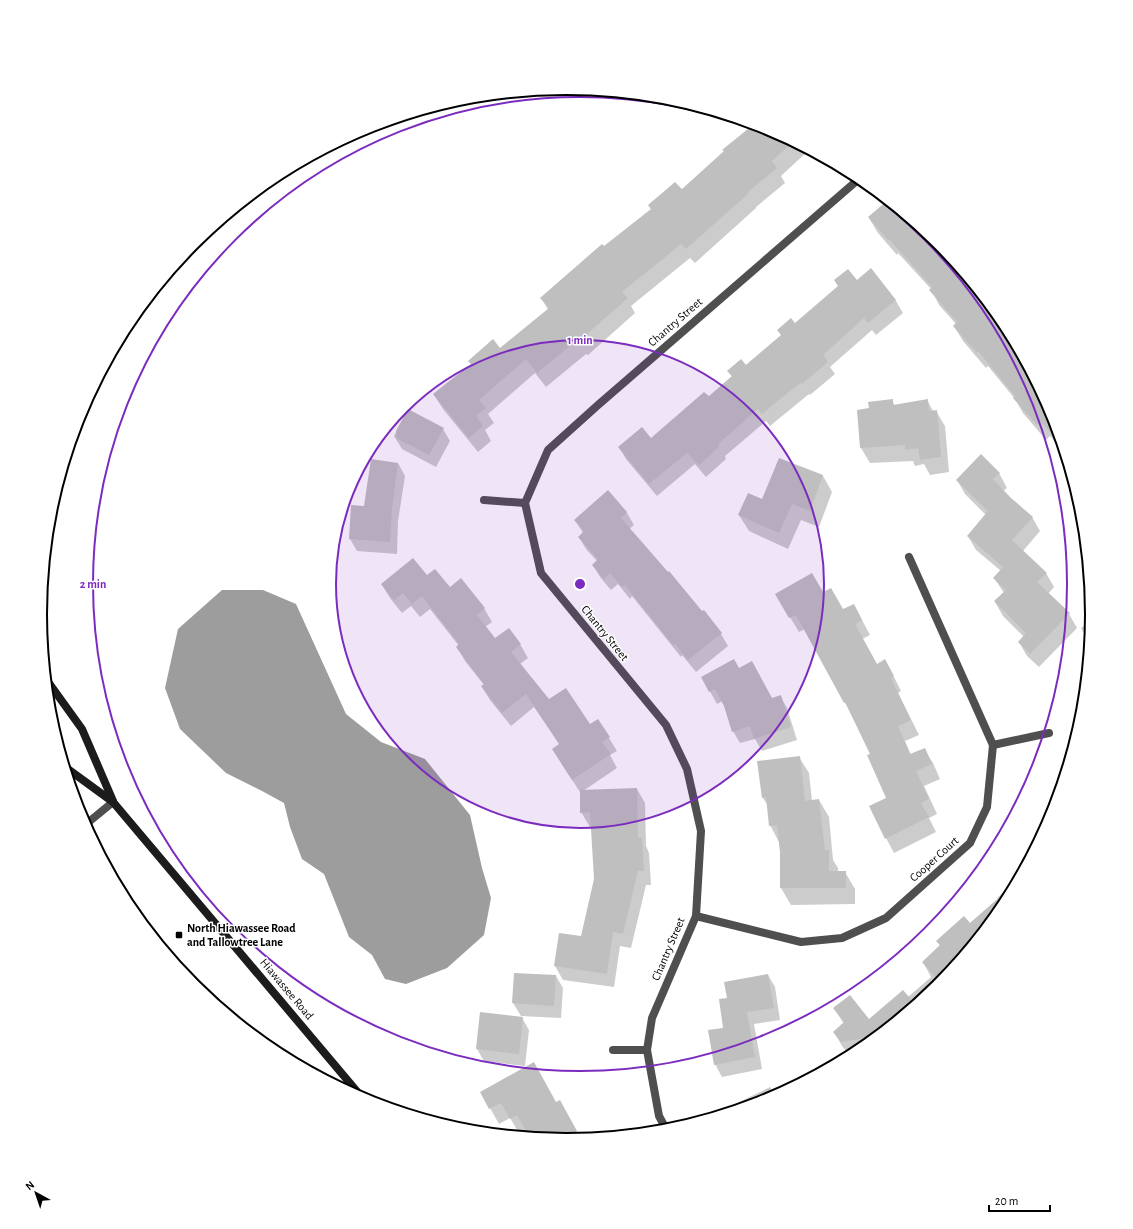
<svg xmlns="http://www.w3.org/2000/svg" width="1133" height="1229" viewBox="0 0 1133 1229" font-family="'Alegreya Sans',sans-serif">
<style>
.water{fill:#9d9d9d}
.shadow{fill:#0003}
.building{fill:#bfbfbf}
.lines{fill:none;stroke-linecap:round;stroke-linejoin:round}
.lane{stroke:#4f4f4f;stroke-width:8}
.street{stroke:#4f4f4f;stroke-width:8}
.secondary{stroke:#1c1c1c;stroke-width:8}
.ring{fill:none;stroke:#7b2cbf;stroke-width:2}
.poi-dot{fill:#000;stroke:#fff;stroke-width:1.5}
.labels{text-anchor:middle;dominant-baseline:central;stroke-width:3;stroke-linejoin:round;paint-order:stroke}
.street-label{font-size:12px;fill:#000;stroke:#fff}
.poi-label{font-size:12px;font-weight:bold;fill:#000;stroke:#fff;text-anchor:start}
.rim{fill:none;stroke:#000;stroke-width:2}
.centre{fill:#7b2cbf;stroke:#fff;stroke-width:2}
.ring-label{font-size:12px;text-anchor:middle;font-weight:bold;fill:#7b2cbf;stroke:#fff;stroke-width:3;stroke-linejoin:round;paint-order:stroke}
</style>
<rect width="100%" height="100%" fill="#fff"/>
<path class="water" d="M 222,590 L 263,590 L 296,604 L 346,714 L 381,742 L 425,759 L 470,815 L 482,868 L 491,898 L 484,935 L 447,968 L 406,984 L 385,979 L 372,955 L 349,937 L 324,874 L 302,859 L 290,827 L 284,803 L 262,791 L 226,773 L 180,729 L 165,688 L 178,629 Z"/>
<g class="shadow">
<path d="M 755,124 L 768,128 L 809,150 L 781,176 L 785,183 L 756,207 L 756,208 L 695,263 L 690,258 L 631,306 L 635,313 L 588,355 L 586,354 L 546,387 L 535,373 L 488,414 L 494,423 L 485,430 L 491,441 L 478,452 L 443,409 L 434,395 L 471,365 L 469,361 L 500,349 L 548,310 L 542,299 L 651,210 L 649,205 L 681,191 L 725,152 L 724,150 Z"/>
<path d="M 811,151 L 819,155 L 816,157 Z"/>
<path d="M 869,218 L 939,242 L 1004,322 L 1053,413 L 1065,453 L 1050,436 L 1046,440 L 1023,413 L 1015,399 L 988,366 L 986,368 L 963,341 L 954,326 L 956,324 L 939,305 L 931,289 L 898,253 L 897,255 L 878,233 Z"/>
<path d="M 871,270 L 896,301 L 903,313 L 876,335 L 872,330 L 830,367 L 835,374 L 810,395 L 809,394 L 770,426 L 766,421 L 725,456 L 726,459 L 706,477 L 695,464 L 657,496 L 626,459 L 619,447 L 651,439 L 708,398 L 732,377 L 728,371 L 745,366 L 795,324 L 857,281 Z"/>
<path d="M 892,400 L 895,406 L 927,400 L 933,411 L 936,411 L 945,426 L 949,472 L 930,475 L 924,464 L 915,466 L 913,461 L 870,463 L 861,448 L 870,409 Z"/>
<path d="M 408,410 L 443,429 L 450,441 L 436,467 L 402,449 L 394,436 Z"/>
<path d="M 779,459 L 823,476 L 832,492 L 819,527 L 801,520 L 788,549 L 749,531 L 739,515 L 763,500 Z"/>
<path d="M 398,463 L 405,476 L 398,521 L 397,554 L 357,551 L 350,539 L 365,507 Z"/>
<path d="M 999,473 L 1007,488 L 1003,491 L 1032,517 L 1040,531 L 1023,551 L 1046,573 L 1054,587 L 1048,594 L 1069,614 L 1077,628 L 1039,667 L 1027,656 L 1019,642 L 1024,637 L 1003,616 L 995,602 L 1004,593 L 994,578 L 1001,571 L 976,550 L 968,536 L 986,515 L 965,494 L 957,480 Z"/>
<path d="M 608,491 L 627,513 L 634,525 L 629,529 L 702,613 L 704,612 L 721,634 L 728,646 L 696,672 L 682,655 L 681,657 L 632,596 L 630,599 L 618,584 L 611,590 L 600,577 L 593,565 L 597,561 L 586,549 L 579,537 L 583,533 L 575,520 Z"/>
<path d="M 427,577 L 450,588 L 484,608 L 492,622 L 485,627 L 495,640 L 520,644 L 528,658 L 520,664 L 549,701 L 609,738 L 617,751 L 610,755 L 617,768 L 583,791 L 637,789 L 645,803 L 646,846 L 649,853 L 651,885 L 646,885 L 631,948 L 620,946 L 614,987 L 563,980 L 555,966 L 582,937 L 595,879 L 592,826 L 590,827 L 581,812 L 580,792 L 561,763 L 560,745 L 534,707 L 511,726 L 490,700 L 482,687 L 484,685 L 465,661 L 457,647 L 459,646 L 430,609 L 420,617 L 411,606 L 402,613 L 390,598 L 382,585 Z"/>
<path d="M 776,594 L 823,594 L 843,611 L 854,605 L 870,635 L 862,639 L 877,665 L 893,675 L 901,691 L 898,693 L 919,735 L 905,741 L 911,755 L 924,749 L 933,763 L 940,779 L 924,786 L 937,814 L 929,818 L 936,832 L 894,853 L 886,838 L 887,798 L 871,754 L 853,717 L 805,629 L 799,632 Z"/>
<path d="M 1093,619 L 1090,644 L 1081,628 Z"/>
<path d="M 739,669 L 772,699 L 780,696 L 787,708 L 797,740 L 762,751 L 755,739 L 740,743 L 733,731 L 723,701 L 717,704 L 702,677 Z"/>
<path d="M 799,757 L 809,773 L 812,801 L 819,800 L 829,817 L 833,860 L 838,868 L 838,872 L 845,872 L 855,889 L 855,904 L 791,905 L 781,888 L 781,852 L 779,842 L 770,825 L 768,806 L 763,798 Z"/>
<path d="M 1020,877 L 1004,907 L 939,987 L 859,1052 L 850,1056 L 842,1046 L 834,1032 L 844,1024 L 834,1008 L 869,1021 L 908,997 L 931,977 L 923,962 L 940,946 L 937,941 L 970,925 L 999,900 L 997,898 Z"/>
<path d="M 515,974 L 556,976 L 563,988 L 561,1018 L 521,1016 L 513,1003 Z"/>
<path d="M 768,975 L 775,987 L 780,1020 L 754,1024 L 762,1069 L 722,1077 L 715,1064 L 724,1029 L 728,998 Z"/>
<path d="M 522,1018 L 529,1030 L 525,1066 L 484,1061 L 477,1049 Z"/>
<path d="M 770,1087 L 776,1097 L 768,1101 L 738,1110 L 735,1104 Z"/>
<path d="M 481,1092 L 556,1103 L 568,1116 L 581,1140 L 566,1141 L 530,1137 L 526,1130 L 519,1133 L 510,1118 L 499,1124 Z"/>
</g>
<g class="building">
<path d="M 754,124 L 768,128 L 793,142 L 772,161 L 777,168 L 748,192 L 749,193 L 686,249 L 681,244 L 622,292 L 628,298 L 579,341 L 577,340 L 537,373 L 526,359 L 479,400 L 486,408 L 476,416 L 483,426 L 469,438 L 433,394 L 471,364 L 468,361 L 493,339 L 500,348 L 549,308 L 540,298 L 602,244 L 604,246 L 651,209 L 648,205 L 675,182 L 682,189 L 724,151 L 722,150 Z"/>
<path d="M 888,200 L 939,242 L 1004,322 L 1053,413 L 1063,447 L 1041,422 L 1037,425 L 1013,398 L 1015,396 L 978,351 L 977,353 L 953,326 L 957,322 L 929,290 L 932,287 L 889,239 L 888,240 L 868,217 Z"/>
<path d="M 871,268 L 896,300 L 868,323 L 864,318 L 823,355 L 828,362 L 802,384 L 801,382 L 762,414 L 758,409 L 718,444 L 720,446 L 699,465 L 687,453 L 649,484 L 618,447 L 642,427 L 651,438 L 704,392 L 709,396 L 732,376 L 727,371 L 741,359 L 746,365 L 781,335 L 777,330 L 791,318 L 795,323 L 838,286 L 834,280 L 848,269 L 857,280 Z"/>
<path d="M 893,399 L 893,405 L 928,399 L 929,411 L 937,410 L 941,457 L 920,460 L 918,448 L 905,450 L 905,445 L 860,448 L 857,410 L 869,408 L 868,402 Z"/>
<path d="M 408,409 L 444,428 L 429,455 L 396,438 L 396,431 Z"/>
<path d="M 981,454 L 1000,473 L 993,479 L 1011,498 L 1033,517 L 1012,540 L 1047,573 L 1037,582 L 1070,613 L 1030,654 L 1018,642 L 1026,633 L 994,601 L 1006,590 L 993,578 L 1003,567 L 967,536 L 988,511 L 956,480 Z"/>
<path d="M 779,458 L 823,475 L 810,511 L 792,504 L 779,533 L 738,515 L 748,493 L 762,499 Z"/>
<path d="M 371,459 L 398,463 L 392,508 L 390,542 L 349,539 L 351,505 L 364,506 Z"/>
<path d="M 608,490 L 627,512 L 621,518 L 668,572 L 669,571 L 702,611 L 704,610 L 722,633 L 688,660 L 675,644 L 673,645 L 625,585 L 622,587 L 610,573 L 604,579 L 592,565 L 598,559 L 578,537 L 584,531 L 574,520 Z"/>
<path d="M 413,558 L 427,575 L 435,569 L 450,587 L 461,578 L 485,608 L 477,615 L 495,638 L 509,628 L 521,644 L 511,652 L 549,699 L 566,688 L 590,724 L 598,719 L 610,737 L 602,742 L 611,754 L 572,780 L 552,749 L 559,744 L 526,694 L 502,713 L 481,686 L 484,684 L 456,647 L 459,644 L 422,596 L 412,604 L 403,593 L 394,600 L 381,584 Z"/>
<path d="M 812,573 L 823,592 L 831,588 L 843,609 L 854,604 L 862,620 L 855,624 L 877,664 L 885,659 L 894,676 L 891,678 L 911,720 L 898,726 L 910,754 L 925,748 L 932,764 L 916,771 L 929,799 L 921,803 L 929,817 L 885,839 L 869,806 L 886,798 L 867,755 L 870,754 L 845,702 L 844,703 L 796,615 L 789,618 L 775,594 Z"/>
<path d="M 734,659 L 739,668 L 752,661 L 772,698 L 781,695 L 791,727 L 754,739 L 750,726 L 732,732 L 724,706 L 715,689 L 709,692 L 701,677 Z"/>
<path d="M 800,756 L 805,801 L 819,799 L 825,850 L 829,850 L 829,871 L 846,871 L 846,888 L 780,888 L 780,852 L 777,825 L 769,826 L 766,797 L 762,798 L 757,761 Z"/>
<path d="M 637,788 L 638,838 L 642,838 L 644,871 L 638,871 L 623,934 L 613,932 L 607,974 L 554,966 L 559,933 L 581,936 L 594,879 L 590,812 L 580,813 L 580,790 Z"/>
<path d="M 1003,894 L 1008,899 L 1004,907 L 941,984 L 922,962 L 940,945 L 936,941 L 964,916 L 970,923 Z"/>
<path d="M 514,973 L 556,975 L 554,1006 L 512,1003 Z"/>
<path d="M 768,974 L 774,1008 L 747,1012 L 755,1057 L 714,1065 L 708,1030 L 723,1028 L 719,999 L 727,998 L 724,982 Z"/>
<path d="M 903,990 L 916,1005 L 872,1042 L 870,1037 L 841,1042 L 833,1032 L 844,1022 L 833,1008 L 850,995 L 869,1019 Z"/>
<path d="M 480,1012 L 523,1017 L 519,1054 L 476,1049 Z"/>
<path d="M 534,1062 L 556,1102 L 560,1100 L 577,1131 L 560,1140 L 529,1137 L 517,1115 L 510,1119 L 501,1103 L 489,1109 L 480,1092 Z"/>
</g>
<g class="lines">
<g class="lane">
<path d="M 484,500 L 525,503"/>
<path d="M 993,745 L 1049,733"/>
<path d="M 613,1050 L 647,1050"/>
</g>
<g class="street">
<path d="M 85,825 L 113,802"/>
<path d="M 696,916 L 801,942 L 842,938 L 886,918 L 970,843 L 987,807 L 993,745 L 909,557"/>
<path d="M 667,1131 L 659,1116 L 647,1050 L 652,1018 L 696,916 L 701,831 L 687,769 L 666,725 L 541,573 L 525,503 L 548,450 L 598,405 L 860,178"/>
</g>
<g class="secondary">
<path d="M 46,679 L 82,729 L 113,801"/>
<path d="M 65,767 L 113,802 L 365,1101"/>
</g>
</g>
<circle cx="580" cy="584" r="244" fill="#7b2cbf" fill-opacity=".12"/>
<g class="ring">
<circle cx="580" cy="584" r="244"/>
<circle cx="580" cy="584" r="487"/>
</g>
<rect class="poi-dot" x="175" y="931" width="8" height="8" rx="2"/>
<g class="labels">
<g class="street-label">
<text transform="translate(675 322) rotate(-41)">Chantry Street</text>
<text transform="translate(605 633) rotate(51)">Chantry Street</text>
<text transform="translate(934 859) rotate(-42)">Cooper Court</text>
<text transform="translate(668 949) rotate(-67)">Chantry Street</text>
<text transform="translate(287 989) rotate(50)">Hiawassee Road</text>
</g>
<g class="poi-label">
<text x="187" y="928">North Hiawassee Road<tspan x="187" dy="14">and Tallowtree Lane</tspan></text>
</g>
</g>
<path d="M0 0H1133V1229H0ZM47 614a519 519 0 1 1 1038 0a519 519 0 1 1-1038 0Z" fill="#fff" fill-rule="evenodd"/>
<path class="rim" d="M47 614a519 519 0 1 1 1038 0a519 519 0 1 1-1038 0Z"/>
<circle cx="580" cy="584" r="6" class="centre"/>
<g class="ring-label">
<text x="580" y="344">1 min</text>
<text x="93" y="588">2 min</text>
</g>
<g transform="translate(36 1193) rotate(320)" stroke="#ffffff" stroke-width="3" paint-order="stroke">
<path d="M0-3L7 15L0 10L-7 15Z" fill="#000000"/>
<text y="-6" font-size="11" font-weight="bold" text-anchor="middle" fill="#000000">N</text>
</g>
<path d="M989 1205v6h61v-6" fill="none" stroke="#000000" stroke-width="2"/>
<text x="995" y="1205" font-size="12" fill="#000000" stroke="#ffffff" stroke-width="3" paint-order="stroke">20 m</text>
</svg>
